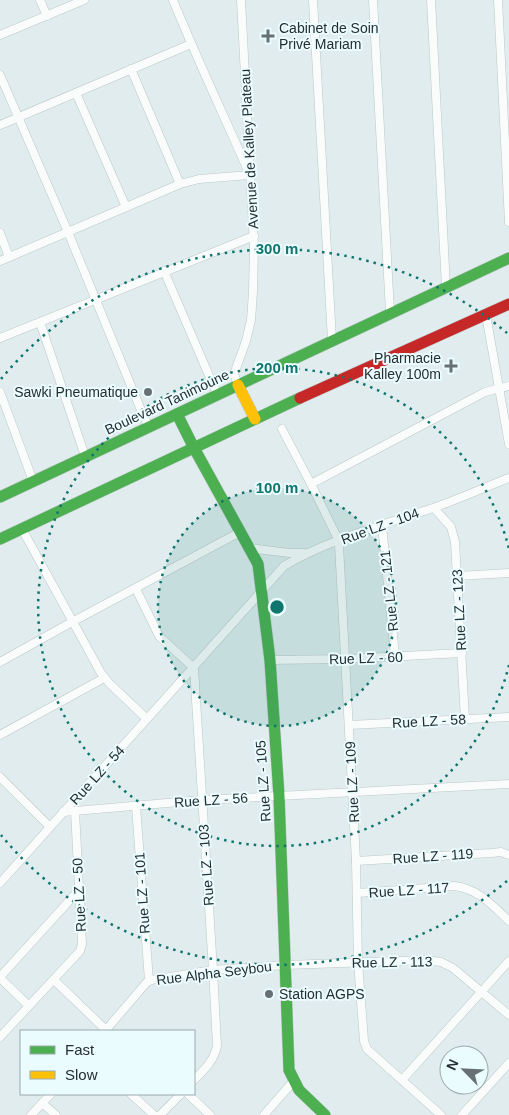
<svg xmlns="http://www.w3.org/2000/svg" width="509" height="1115" viewBox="0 0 509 1115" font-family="Arial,sans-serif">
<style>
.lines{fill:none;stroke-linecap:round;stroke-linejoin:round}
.street-casing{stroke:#bdc7c8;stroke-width:9}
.fast-casing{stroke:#bdc7c8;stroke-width:12}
.slow-casing{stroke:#bdc7c8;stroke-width:12}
.jam-casing{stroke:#bdc7c8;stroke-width:12}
.street{stroke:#fafcfc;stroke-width:8}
.fast{stroke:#4caf50;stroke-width:11}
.slow{stroke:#ffc107;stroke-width:11}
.jam{stroke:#c62828;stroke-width:11}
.ring{fill:none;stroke:#0f766e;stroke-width:2.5;stroke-dasharray:2.5 5}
.poi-dot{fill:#677072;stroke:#ebfcff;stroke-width:2}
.labels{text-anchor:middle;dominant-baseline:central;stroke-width:4;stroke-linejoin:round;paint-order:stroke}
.poi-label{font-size:14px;fill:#262e2f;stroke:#ebfcff;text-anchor:start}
.street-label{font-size:14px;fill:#262e2f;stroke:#ebfcff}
.centre{fill:#0f766e;stroke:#ebfcff;stroke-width:2.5}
.ring-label{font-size:15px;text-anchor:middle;font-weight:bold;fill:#0f766e;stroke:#ebfcff;stroke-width:4;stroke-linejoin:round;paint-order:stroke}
</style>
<rect width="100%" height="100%" fill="#e0eced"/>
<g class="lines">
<defs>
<g id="street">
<path d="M 40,0 L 47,16"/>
<path d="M 313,0 L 332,340"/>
<path d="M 373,0 L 390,312"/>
<path d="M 431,0 L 446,287"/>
<path d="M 498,0 L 509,222"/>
<path d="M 0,35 L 84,0"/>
<path d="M 131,69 L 180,184"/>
<path d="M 0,75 L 68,232 L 143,415 L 149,427"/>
<path d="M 76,93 L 126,207"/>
<path d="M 0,125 L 191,44"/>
<path d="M 0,233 L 9,257"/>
<path d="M 0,261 L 180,184 L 199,179 L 250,175 C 224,116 197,59 173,0"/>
<path d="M 164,271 L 217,394"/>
<path d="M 486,315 L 509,444"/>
<path d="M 40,322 L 85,456"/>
<path d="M 0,338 L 254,236"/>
<path d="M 238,385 L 234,374 L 246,341 L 251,320 L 253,292 L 254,246 L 241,0"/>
<path d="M 0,392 L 33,481"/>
<path d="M 282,429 L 311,484 L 337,537 L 339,545 L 356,861 L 358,962 L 364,1041 L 367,1049 L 441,1115"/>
<path d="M 311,484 L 485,392 L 509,386"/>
<path d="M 434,508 L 451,527 L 455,542 L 465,719"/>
<path d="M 382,525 L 395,656"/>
<path d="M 22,529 L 101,673 L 110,684 L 147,719"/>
<path d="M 249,548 L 289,553 L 304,553"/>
<path d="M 457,576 L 509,573"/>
<path d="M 136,589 L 159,636 L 194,668"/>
<path d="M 270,660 L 346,659 L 462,653"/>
<path d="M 0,662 L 72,622 L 240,532"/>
<path d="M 194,668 L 213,970 L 217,1046 C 214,1061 204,1070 194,1080"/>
<path d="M 349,725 L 509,717"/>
<path d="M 0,735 L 104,678"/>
<path d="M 0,777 L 50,827"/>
<path d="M 136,806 L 149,981"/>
<path d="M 63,812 L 202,800 L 509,784"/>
<path d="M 356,861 L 491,853 L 501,852 L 509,855"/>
<path d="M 0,883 L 284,566 C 325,541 385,524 430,509 C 457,500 483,488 509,478"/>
<path d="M 357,893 L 455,886 C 480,890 492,905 509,921"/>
<path d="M 0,977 L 79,890"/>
<path d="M 0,978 L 29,1006"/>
<path d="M 54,980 L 106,1030"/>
<path d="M 105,1031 L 147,982 L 151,980 L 213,970 L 286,965 L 426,960 L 441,962 L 453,968 L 509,1015"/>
<path d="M 0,1037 L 80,951 L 82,944 L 75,811"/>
<path d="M 402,1080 L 509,961"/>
<path d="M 131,1094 L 154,1115"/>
<path d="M 188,1094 L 210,1115"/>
<path d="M 42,1103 L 56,1115"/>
<path d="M 31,1115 L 51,1094"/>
<path d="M 160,1115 L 181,1094"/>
<path d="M 264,1115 L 292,1083"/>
<path d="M 462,1115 L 509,1063"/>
</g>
<g id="fast">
<path d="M 177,414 L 194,448"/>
<path d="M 194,448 L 258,564 L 270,660 L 279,796 L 289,1070 L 299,1090 L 325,1115"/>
<path d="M 0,497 L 509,258"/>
<path d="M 0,539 L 300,398"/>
</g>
<path id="slow" d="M 238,385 L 255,419"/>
<path id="jam" d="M 300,398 L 509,304"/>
</defs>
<use href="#street" class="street-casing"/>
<use href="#fast" class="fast-casing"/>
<use href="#slow" class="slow-casing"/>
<use href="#jam" class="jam-casing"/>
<use href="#street" class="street"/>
<use href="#fast" class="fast"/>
<use href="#slow" class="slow"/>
<use href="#jam" class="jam"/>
</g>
<circle cx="277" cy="607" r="119" fill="#0f766e" fill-opacity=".12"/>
<g class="ring">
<circle cx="277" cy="607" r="119"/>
<path d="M509 665A239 239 0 1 1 509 549"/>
<path d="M507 881A358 358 0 0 1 1 835M1 379A358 358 0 0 1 507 333"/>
</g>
<g class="poi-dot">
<path d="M265.5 28.5h5v5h5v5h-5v5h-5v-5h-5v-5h5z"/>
<path d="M448.5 358.5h5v5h5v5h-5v5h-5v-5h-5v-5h5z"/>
<circle cx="148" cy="392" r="5"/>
<circle cx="269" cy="994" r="5"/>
</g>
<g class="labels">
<g class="poi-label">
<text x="279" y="28">Cabinet de Soin<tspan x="279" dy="16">Privé Mariam</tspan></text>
<text x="441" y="358" text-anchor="end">Pharmacie<tspan x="441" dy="16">Kalley 100m</tspan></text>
<text x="138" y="392" text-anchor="end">Sawki Pneumatique</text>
<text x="279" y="994">Station AGPS</text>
</g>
<g class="street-label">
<text transform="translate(249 149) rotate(-93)">Avenue de Kalley Plateau</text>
<text transform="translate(167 402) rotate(-25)">Boulevard Tanimoune</text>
<text transform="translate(380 526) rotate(-20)">Rue LZ - 104</text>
<text transform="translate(389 591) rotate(-96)">Rue LZ - 121</text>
<text transform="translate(459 610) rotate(-93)">Rue LZ - 123</text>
<text transform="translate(366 658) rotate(-2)">Rue LZ - 60</text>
<text transform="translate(429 721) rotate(-3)">Rue LZ - 58</text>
<text transform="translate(97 775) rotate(-48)">Rue LZ - 54</text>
<text transform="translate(263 781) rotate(-94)">Rue LZ - 105</text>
<text transform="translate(352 782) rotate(-93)">Rue LZ - 109</text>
<text transform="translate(211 800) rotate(-4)">Rue LZ - 56</text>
<text transform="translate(433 856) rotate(-4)">Rue LZ - 119</text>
<text transform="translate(206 865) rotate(-94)">Rue LZ - 103</text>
<text transform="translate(409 890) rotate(-4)">Rue LZ - 117</text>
<text transform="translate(142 893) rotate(-94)">Rue LZ - 101</text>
<text transform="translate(79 895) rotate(-93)">Rue LZ - 50</text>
<text transform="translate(392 962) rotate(-1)">Rue LZ - 113</text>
<text transform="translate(214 973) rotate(-7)">Rue Alpha Seybou</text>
</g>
</g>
<circle cx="277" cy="607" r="8" class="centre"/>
<g class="ring-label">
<text x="277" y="254">300 m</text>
<text x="277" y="373">200 m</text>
<text x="277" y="493">100 m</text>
</g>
<rect x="20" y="1030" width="175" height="65" fill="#ebfcff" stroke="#9caaac"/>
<rect x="30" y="1046" width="25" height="8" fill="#4caf50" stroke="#9caaac"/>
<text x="65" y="1055" font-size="15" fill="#262e2f">Fast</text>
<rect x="30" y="1071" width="25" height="8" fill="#ffc107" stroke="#9caaac"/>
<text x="65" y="1080" font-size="15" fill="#262e2f">Slow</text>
<g transform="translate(464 1070) rotate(294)"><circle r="24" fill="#ebfcff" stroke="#9caaac"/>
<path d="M0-4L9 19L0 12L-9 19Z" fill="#677072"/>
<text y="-8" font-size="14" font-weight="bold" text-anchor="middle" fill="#262e2f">N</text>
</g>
</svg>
